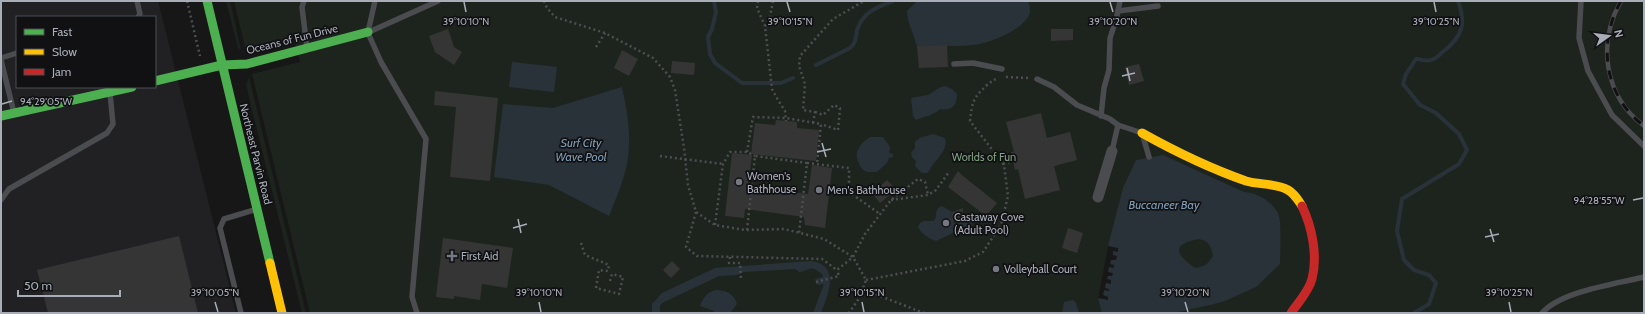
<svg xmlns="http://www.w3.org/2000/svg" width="1645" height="314" viewBox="0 0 1645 314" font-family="Cabin,sans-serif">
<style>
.built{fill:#212123;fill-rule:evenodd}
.green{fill:#1d241e}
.water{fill:#2a3239;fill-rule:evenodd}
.pier{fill:#171717}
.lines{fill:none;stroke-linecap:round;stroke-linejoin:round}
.stream{stroke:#2a3239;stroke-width:4}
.building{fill:#353536}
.path{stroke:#4d4e52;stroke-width:2.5;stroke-dasharray:2 3;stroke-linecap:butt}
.lane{stroke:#4b4c50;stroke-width:5.5}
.street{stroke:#4b4c50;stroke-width:11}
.fast{stroke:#4caf50;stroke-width:9}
.slow{stroke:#ffc107;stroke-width:9}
.jam{stroke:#c62828;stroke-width:9}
.rail-casing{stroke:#4b4c4f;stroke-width:4.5}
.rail{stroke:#111113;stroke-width:3;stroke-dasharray:9;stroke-linecap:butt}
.ticks{fill:none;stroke:#a8adb8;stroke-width:1.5}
.poi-dot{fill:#757880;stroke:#111113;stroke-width:1.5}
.labels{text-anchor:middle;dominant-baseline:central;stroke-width:3.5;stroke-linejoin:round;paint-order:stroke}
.street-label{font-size:11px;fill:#a8adb8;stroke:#111113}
.park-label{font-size:11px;fill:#7fa381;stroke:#111113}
.poi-label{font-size:11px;fill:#a8adb8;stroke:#111113;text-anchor:start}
.water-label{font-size:12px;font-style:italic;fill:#7f9bb3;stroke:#111113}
.ticks-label{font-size:10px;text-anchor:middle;fill:#a8adb8;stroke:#111113;stroke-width:3.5;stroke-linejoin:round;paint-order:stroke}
</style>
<rect width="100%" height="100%" fill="#171717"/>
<path class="built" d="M 1,1 L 158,1 L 236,313 L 1,313 ZM 17,17 L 155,17 L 155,87 L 17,87 Z"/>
<g class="green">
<path d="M 226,1 L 230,1 L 241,50 L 238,48 Z"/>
<path d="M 234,1 L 1644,1 L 1644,313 L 310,313 L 252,74 L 300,62 L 294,39 L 246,51 Z"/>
<path d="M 249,77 L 306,313 L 302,313 L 246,85 Z"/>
</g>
<g class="water">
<path d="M 917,1 L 1028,1 C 1029,4 1030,7 1030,10 C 1030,28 988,44 973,45 C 955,47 936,45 917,46 L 908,20 L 907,11 Z"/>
<path d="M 512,62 L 557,67 L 554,92 L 509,87 Z"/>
<path d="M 945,86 L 952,89 L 957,94 C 957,106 952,111 940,109 C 933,116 925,116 916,120 L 913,116 L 911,98 L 928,95 L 939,88 Z"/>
<path d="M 622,87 C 626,106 630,126 629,145 C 629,169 618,194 609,216 L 549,185 L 494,177 L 503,104 L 553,108 Z"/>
<path d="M 933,134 L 945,138 C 949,151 934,160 929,171 L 927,173 L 922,173 L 915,166 L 916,161 L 912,157 L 911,153 L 915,148 L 915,142 L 920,138 Z"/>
<path d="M 870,137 L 883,137 L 890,147 L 889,153 L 893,154 L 893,157 L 889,158 L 887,163 L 877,172 C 874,172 870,172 868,172 C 863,171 860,167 859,163 C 853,152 861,143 870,137 Z"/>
<path d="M 1163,155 L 1244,192 C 1258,193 1271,201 1278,213 C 1282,222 1280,253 1280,264 L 1256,287 L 1225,301 L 1210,305 L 1173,313 L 1102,313 L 1098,298 L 1108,246 L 1123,188 L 1136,160 ZM 1199,239 C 1209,241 1211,246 1213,256 C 1208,264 1205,267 1195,268 C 1174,253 1172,244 1199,239 Z"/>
<path d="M 942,206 L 952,212 L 951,218 L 954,223 L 959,223 L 962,220 L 971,222 L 973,228 L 972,232 L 965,234 L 955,232 L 936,241 C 929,239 921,233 918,227 L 920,223 L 924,221 L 934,221 L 936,217 L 936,213 L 938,208 Z"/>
<path d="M 811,261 C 841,265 828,295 821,313 L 813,313 L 824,284 L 817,285 L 815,279 L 823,277 L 822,274 C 810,264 811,270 799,272 L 795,269 L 744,272 L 737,275 L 719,276 L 662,303 L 660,306 L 660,313 L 652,313 L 652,304 L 662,293 L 715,268 Z"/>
<path d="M 716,290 C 726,290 734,294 737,304 L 730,313 L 713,313 L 714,311 L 700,306 C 703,298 707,292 716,290 Z"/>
<path d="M 1073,300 L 1076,303 L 1079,313 L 1062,313 L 1064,302 Z"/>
</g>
<path class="pier" d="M 1108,246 L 1118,248 L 1118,252 L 1113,251 L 1113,255 L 1117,256 L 1116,260 L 1111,260 L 1110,264 L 1114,265 L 1114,268 L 1109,267 L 1108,272 L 1113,273 L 1112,276 L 1108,276 L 1107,279 L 1111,280 L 1111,284 L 1106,283 L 1105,288 L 1109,289 L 1109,291 L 1104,290 L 1103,295 L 1108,297 L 1108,300 L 1098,298 Z"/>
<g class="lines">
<g class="stream">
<path d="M 714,1 L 716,12 L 712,29 L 708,37 L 710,54 L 715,63 L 742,83 L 781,83 L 793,78"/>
<path d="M 816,65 L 850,48 C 856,43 856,37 857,30 C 863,12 877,7 893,1"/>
<path d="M 1414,313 L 1429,304 L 1436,283 L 1429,275 L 1414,270 L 1404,260 L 1397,231 L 1402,199 L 1459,164 L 1467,150 L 1459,134 L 1436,113 L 1420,105 L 1403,84 L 1406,74 L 1416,59 C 1421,59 1426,62 1431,60 C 1436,59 1440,54 1444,51 C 1463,36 1466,23 1458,1"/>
</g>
</g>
<g class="building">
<path d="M 448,29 L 454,47 L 462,52 L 454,65 L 435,52 L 429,36 Z"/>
<path d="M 1051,29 L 1073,29 L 1073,40 L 1051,41 Z"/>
<path d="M 947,45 L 948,67 L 919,68 L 917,46 Z"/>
<path d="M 622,50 L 638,59 L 629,76 L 614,68 Z"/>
<path d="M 672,61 L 695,63 L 694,75 L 671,73 Z"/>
<path d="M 1139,64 L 1144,81 L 1129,85 L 1125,67 Z"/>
<path d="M 435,91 L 498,98 L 490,181 L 450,177 L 456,107 L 434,105 Z"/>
<path d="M 1041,113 L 1047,138 L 1070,132 L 1077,160 L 1054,166 L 1060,190 L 1025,199 L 1018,169 L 1015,170 L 1011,152 L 1014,152 L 1006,122 Z"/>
<path d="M 776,120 L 797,122 L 797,128 L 819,130 L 816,161 L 751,154 L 755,123 L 775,125 Z"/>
<path d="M 732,153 L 752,155 L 748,187 L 808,194 L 812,165 L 832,168 L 825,228 L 805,225 L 804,217 L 745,209 L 744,218 L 725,216 Z"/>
<path d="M 958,171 L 963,176 L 997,203 L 986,216 L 948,187 Z"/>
<path d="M 887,180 L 896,190 L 880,203 L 872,193 Z"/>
<path d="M 963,208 L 962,220 L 959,223 L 952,221 L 951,218 L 952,212 Z"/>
<path d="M 1068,228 L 1083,233 L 1077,253 L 1062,248 Z"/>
<path d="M 179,236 L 198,313 L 48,313 L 37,270 Z"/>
<path d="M 443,238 L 513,248 L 507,288 L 482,284 L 480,300 L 454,296 L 454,299 L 436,297 Z"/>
<path d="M 672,261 L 680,269 L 671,278 L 663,270 Z"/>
</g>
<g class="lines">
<g class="path">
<path d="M 187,1 L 200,56"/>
<path d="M 544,1 L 547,8 L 555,17 L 605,33 L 653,58 L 670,77 L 675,90 L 684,148 L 688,185 L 696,212 L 715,225 L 745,230 L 784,229 L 824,239 L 853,257 L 866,280 L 860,297 L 849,313"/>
<path d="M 758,1 L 757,8 L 765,26 L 772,89 L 778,100 L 785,111 L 786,121"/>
<path d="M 765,26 L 769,22 L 773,1"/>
<path d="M 596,47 L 605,33"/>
<path d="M 1006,77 L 1029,78"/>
<path d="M 815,112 L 823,115 L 834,105 L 840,108 L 838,130 L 821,124"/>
<path d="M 813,123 L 815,112 L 803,110 L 805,84 L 799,66 L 800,56 L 833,19 L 864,1"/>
<path d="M 747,152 L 753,117 L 786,118 L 821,124 L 817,164"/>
<path d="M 660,156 L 723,164"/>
<path d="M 807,163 L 849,168 L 849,192 L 880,214"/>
<path d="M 1003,164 L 1013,161"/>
<path d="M 891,200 L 928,195 L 936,190 L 949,172"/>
<path d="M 696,212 L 686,247 L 697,256 L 822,259 L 837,270 L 853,257 L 865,234 L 891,200 L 918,179 L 925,182 L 928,195"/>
<path d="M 715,225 L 723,164 L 730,152 L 747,152 L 755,156"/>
<path d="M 747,230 L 755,156 L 807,163 L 799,233"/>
<path d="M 581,243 L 585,255 L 609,265 L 608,271 L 599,270 L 596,288 L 619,294 L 623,277 L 612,274 L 610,281"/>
<path d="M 730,257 L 729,263 L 740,263 L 741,279"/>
<path d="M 866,280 L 965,261 L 983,252 L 1001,225 L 1008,196 L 1004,165 L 970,121 C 972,102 973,98 987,85 C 991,82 993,80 998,78"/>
<path d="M 816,282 L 839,276 L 837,270"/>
<path d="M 862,289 L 924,313"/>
</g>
<g class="lane">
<path d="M 137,1 L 140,14 L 138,17"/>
<path d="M 304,1 L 302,7 L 307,48"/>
<path d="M 1581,1 L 1579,38 L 1588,71 L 1612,115 L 1644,146"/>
<path d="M 1118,11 L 1158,6"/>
<path d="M 368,32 L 375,1"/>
<path d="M 369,32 L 438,1"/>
<path d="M 368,33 L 381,62 L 426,139 L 412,297 L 417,313"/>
<path d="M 1,58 L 17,53"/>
<path d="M 1,60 L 14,113"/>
<path d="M 954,64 L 973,63 L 1002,69"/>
<path d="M 1037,79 L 1054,87 L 1077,105 L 1110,119 L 1118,125 L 1142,133 L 1149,157"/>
<path d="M 1101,116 L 1104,88 L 1109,70 L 1110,38 L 1116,20 L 1120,1"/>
<path d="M 1112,151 L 1118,125"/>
<path d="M 1,200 L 9,189 L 107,133 L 113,124 L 110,93"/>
<path d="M 241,313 L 220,228 L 224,219 L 257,209"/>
<path d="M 1542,313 C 1561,291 1616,284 1644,277"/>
</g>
<path class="street" d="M 1098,197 L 1112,151"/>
<g class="fast">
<path d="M 207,1 L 270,263"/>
<path d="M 155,81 L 222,65 L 247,64 L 368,32"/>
<path d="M 1,116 L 132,87"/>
</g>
<g class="slow">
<path d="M 1142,133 C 1176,152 1209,168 1246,181 C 1259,185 1276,183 1288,190 C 1295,194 1298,200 1302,206"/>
<path d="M 270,263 L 282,313"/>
</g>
<path class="jam" d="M 1291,313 C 1298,303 1309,291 1312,279 C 1318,256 1312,227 1302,206"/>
<defs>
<path id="rail" d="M 1621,1 C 1597,43 1604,96 1644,126"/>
</defs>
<use href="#rail" class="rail-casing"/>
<use href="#rail" class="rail"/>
</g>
<path class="ticks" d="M 464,2 L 466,12M 787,2 L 790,12M 1110,2 L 1113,12M 1434,2 L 1436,12M 1127,68 L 1130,81M 1122,76 L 1135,73M 2,104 L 12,101M 822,143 L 826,157M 817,152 L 831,149M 1633,200 L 1643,198M 518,219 L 521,233M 513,228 L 527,224M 1490,229 L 1494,242M 1485,237 L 1499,234M 215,302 L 218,312M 539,302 L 541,312M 862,302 L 864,312M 1185,302 L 1188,312M 1509,302 L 1511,312"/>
<g class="poi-dot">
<circle cx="739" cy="182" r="4"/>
<circle cx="819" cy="190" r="4"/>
<circle cx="946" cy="223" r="4"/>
<path d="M450 250h4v4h4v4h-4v4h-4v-4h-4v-4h4z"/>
<circle cx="996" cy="269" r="4"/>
</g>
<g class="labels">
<g class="street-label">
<text transform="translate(292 39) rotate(-14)">Oceans of Fun Drive</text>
<text transform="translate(256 154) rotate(76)">Northeast Parvin Road</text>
</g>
<g class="park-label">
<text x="984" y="157">Worlds of Fun</text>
</g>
<g class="poi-label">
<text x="747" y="176">Women's<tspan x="747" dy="13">Bathhouse</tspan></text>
<text x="827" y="190">Men's Bathhouse</text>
<text x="954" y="217">Castaway Cove<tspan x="954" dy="13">(Adult Pool)</tspan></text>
<text x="461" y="256">First Aid</text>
<text x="1004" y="269">Volleyball Court</text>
</g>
<g class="water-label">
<text x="581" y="142">Surf City<tspan x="581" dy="14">Wave Pool</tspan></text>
<text x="1164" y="204">Buccaneer Bay</text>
</g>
</g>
<g class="ticks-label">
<text x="1436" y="25">39°10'25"N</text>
<text x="466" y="25">39°10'10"N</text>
<text x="790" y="25">39°10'15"N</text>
<text x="1113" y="25">39°10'20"N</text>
<text x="46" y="105">94°29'05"W</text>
<text x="1599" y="204">94°28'55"W</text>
<text x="215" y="296">39°10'05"N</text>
<text x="539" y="296">39°10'10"N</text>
<text x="862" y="296">39°10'15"N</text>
<text x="1185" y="296">39°10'20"N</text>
<text x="1509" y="296">39°10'25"N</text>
</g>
<rect width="1645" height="314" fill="none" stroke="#a8adb8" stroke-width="4"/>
<rect x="16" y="16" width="140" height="72" fill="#111113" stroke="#4d4f55"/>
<rect x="24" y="29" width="20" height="6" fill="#4caf50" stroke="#4d4f55"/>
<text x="52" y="36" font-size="12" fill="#a8adb8">Fast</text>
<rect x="24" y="49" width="20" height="6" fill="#ffc107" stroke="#4d4f55"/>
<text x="52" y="56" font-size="12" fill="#a8adb8">Slow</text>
<rect x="24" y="69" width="20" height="6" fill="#c62828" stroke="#4d4f55"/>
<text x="52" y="76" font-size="12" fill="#a8adb8">Jam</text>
<g transform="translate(1609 36) rotate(76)" stroke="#111113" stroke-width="3" paint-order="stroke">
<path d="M0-3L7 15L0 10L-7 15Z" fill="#a8adb8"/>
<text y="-6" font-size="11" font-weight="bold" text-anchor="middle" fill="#a8adb8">N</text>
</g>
<path d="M18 290v6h102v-6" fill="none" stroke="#a8adb8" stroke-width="2"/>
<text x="24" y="290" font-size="12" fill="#a8adb8" stroke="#111113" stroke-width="3" paint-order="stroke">50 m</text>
</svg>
